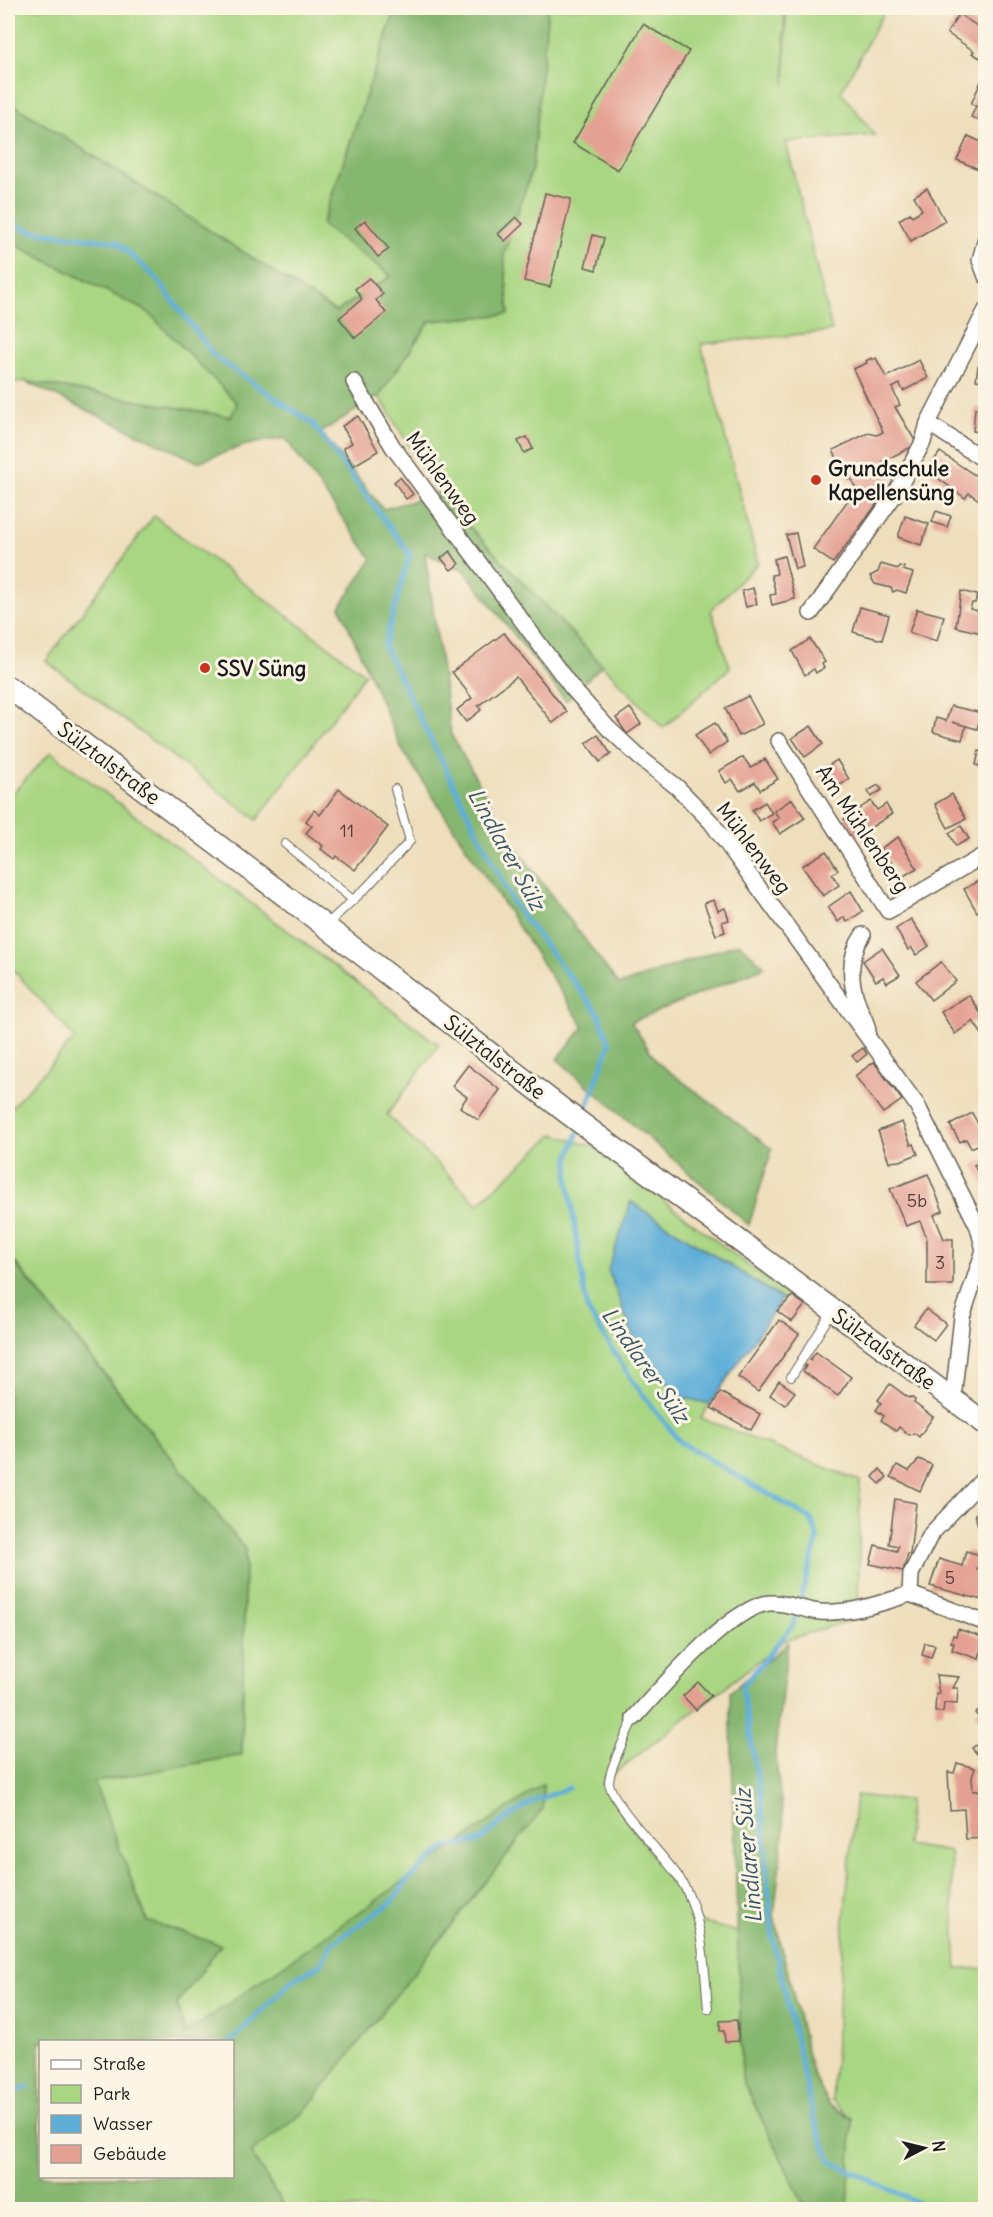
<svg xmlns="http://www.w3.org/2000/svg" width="993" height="2217" viewBox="0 0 993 2217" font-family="Delius,sans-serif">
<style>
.green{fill:#a9d682;stroke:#62794f;stroke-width:1.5}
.forest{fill:#86b770;stroke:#516a46;stroke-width:1.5;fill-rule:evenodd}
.water{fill:#5eaed8;stroke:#3d657a;stroke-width:1.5}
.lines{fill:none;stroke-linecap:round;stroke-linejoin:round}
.stream{stroke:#5eaed8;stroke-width:5}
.building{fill:#e4a193}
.lane-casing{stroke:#666054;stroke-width:10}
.street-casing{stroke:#666054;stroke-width:18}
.secondary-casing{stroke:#666054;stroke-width:24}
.lane{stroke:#fff;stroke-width:8}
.street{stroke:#fff;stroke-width:15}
.secondary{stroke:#fff;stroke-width:21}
.poi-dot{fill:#c8321e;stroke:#fcf5e5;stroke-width:2}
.labels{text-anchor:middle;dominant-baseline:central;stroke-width:6;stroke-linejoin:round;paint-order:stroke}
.number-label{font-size:18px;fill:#4e3d3a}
.poi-label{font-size:21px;font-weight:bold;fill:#1c1c1c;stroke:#fcf5e5;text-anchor:start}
.street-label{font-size:21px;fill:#1c1c1c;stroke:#fcf5e5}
.water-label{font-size:22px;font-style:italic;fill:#365667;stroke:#fcf5e5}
</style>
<rect width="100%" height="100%" fill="#fcf5e5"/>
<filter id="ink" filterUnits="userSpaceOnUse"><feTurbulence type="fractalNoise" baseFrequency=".0167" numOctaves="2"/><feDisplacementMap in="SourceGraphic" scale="12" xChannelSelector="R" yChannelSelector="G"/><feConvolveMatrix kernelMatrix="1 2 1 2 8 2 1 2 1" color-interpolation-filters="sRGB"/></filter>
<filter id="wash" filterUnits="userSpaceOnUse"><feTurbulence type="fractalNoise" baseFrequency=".008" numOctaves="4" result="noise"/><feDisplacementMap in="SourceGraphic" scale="24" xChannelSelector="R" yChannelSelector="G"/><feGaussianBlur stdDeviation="1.35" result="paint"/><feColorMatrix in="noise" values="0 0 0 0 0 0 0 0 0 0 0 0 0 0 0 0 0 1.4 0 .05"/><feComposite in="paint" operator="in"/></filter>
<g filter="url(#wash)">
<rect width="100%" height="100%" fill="#eedebc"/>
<g class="green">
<path d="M 8,8 L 396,8 L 322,224 L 391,276 L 336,312 L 8,101 Z"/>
<path d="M 546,8 L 784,8 L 785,85 L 786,8 L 886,8 L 841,92 L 875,135 L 786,142 L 832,331 L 701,344 L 758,563 L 711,610 L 730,668 L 663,728 L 438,494 L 379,396 L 430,321 L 509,314 L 504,254 L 532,169 Z"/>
<path d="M 8,241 L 148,312 L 238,403 L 232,417 L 24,381 L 8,383 Z"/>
<path d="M 154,516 L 365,674 L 257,820 L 46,661 Z"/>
<path d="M 51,752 L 439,1045 L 387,1115 L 478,1204 L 554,1134 L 594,1147 L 787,1295 L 783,1299 L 630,1202 L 634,1339 L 678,1396 L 710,1404 L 701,1418 L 860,1481 L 858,1618 L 784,1641 L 601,1784 L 700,1922 L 738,1932 L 742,2079 L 806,2209 L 286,2209 L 250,2153 L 304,2112 L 542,1785 L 185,2035 L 177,2004 L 220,1946 L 148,1922 L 93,1782 L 242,1755 L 245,1549 L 8,1253 L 8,1111 L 75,1038 L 8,964 L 8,798 Z"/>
<path d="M 856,1795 L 909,1801 L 907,1845 L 950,1852 L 957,1969 L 985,1968 L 985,2209 L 893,2210 L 867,2205 L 848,2209 L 852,2118 L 832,2101 L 844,1920 Z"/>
</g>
<g class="forest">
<path d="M 396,8 L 548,8 L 532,169 L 504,254 L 509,314 L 430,321 L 379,396 L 321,432 L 383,509 L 438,494 L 602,665 L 566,701 L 464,570 L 425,553 L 451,734 L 513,844 L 619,985 L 739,943 L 765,967 L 631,1022 L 657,1062 L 772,1149 L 749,1225 L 557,1059 L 584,1027 L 401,748 L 340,607 L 372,559 L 285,438 L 246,445 L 198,462 L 24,381 L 231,417 L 237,403 L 148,312 L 8,241 L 8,101 L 336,312 L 391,276 L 322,225 Z"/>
<path d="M 8,1255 L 245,1549 L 242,1755 L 94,1782 L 147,1921 L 221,1945 L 177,2004 L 185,2034 L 543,1784 L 543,1809 L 304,2112 L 251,2153 L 286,2209 L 8,2209 ZM 40,2042 L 232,2042 L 232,2176 L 40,2176 Z"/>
<path d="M 788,1643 L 775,1752 L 784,1827 L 774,1915 L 811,2069 L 829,2105 L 852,2118 L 848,2209 L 806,2209 L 742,2079 L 730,1692 Z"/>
</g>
<path class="water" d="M 631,1202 L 782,1299 L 710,1404 L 678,1396 L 634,1339 L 608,1270 Z"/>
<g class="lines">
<g class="stream">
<path d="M 8,221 L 30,231 L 117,242 L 156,278 L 215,357 L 313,424 L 410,554 L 384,646 L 514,905 L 598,1013 L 610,1043 L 583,1118"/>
<path d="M 579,1130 L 569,1157 L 568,1179 L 587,1309 L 634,1383 L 680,1442 L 811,1519 L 818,1538 L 793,1625 L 742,1687 L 761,1799 L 772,1934 L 813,2116 L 830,2161 L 933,2210"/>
<path d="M 230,2042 L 293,1980 L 321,1964 L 331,1944 L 392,1902 L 408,1879 L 447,1846 L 480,1841 L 500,1823 L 532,1802 L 569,1788"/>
<path d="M 8,2093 L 28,2087"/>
</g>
</g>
<g id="blocks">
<g class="building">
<path d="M 954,8 L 967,8 L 963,13 Z"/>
<path d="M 959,14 L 986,32 L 981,40 L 986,42 L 986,49 L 980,58 L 972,53 L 974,51 L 947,33 Z"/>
<path d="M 643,24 L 689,51 L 618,170 L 573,143 Z"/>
<path d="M 982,79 L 986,81 L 986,124 L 971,117 L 976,106 L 971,104 Z"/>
<path d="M 968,136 L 986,144 L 986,160 L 981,170 L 957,160 Z"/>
<path d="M 927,188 L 945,221 L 911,241 L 899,220 L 910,213 L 912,216 L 922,210 L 914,196 Z"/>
<path d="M 545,193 L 571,199 L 550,287 L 524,281 Z"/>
<path d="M 516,217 L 523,224 L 505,241 L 498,234 Z"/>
<path d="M 365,220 L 389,249 L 378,257 L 355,228 Z"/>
<path d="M 593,235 L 604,238 L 596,270 L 585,267 Z"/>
<path d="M 369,278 L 383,294 L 376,300 L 386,313 L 355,338 L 339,318 L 362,299 L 355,289 Z"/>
<path d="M 984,350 L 986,350 L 986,381 L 976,380 L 978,366 L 981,367 Z"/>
<path d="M 871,358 L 872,360 L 876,358 L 886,377 L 919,360 L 928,378 L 903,391 L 900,384 L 892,388 L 900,405 L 895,407 L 917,444 L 882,462 L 893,482 L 833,563 L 813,549 L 856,489 L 851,478 L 848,480 L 833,450 L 868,433 L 877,435 L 883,432 L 853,369 L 867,363 L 866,361 Z"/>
<path d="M 975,408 L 986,409 L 986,433 L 973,431 Z"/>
<path d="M 358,416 L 378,451 L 353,466 L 343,448 L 352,443 L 342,426 Z"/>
<path d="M 527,437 L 533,449 L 524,453 L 518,441 Z"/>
<path d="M 940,452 L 979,478 L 977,481 L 986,487 L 986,505 L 969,493 L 965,498 L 927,470 Z"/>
<path d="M 400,477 L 413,494 L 406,499 L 394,482 Z"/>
<path d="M 936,511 L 951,516 L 947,527 L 932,522 Z"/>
<path d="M 905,516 L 929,524 L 921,545 L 898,537 Z"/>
<path d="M 796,533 L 803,567 L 795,569 L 786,535 Z"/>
<path d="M 450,551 L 459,564 L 451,570 L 441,558 Z"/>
<path d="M 784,556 L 795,599 L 772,605 L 770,595 L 776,594 L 771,575 L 777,574 L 774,559 Z"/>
<path d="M 881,564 L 898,569 L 899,566 L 904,567 L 903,570 L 913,573 L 906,593 L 897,590 L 893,592 L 891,588 L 875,584 L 870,576 L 878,572 Z"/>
<path d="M 753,588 L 757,604 L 746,607 L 742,591 Z"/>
<path d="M 961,591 L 977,595 L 975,603 L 972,603 L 970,609 L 986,613 L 986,634 L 956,627 Z"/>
<path d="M 860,607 L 889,615 L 882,640 L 853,632 Z"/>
<path d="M 917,609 L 944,616 L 937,641 L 909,633 Z"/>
<path d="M 504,633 L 567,712 L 553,723 L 516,677 L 478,706 L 481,710 L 466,722 L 457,710 L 472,698 L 452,672 Z"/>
<path d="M 810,639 L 825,662 L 822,664 L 824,668 L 816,673 L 814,669 L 805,675 L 792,651 Z"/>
<path d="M 748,696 L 763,724 L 739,736 L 725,708 Z"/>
<path d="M 951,706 L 982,713 L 977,729 L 952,722 L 966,726 L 962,740 L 933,732 L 936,718 L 946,721 Z"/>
<path d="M 630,708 L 641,724 L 627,734 L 616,718 Z"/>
<path d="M 715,723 L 727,742 L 708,755 L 695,735 Z"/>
<path d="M 811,726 L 823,744 L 805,757 L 792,738 Z"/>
<path d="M 598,735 L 611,754 L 600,762 L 586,743 Z"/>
<path d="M 985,744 L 986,745 L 986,768 L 976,765 L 979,751 L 983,752 Z"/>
<path d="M 743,757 L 751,768 L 765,759 L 778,779 L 760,790 L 755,782 L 740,791 L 732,779 L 726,783 L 719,771 Z"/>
<path d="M 837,760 L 849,779 L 833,790 L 820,771 Z"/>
<path d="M 878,785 L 882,790 L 871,797 L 868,791 Z"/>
<path d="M 339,789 L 388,827 L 355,870 L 336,856 L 334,859 L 321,849 L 323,846 L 306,833 L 312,826 L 306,821 L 314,810 L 320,815 Z"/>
<path d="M 952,794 L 966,819 L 948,828 L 935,804 Z"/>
<path d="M 792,799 L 805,818 L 780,834 L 772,822 L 779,818 L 774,811 Z"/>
<path d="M 871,801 L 877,810 L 886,804 L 892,814 L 856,837 L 844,819 Z"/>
<path d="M 765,802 L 772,813 L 759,821 L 752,810 Z"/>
<path d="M 961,826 L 969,839 L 956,846 L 949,833 Z"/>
<path d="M 898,837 L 917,868 L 902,877 L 881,848 Z"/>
<path d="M 826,851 L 838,870 L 832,874 L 839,885 L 823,896 L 802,866 Z"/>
<path d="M 985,877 L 986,907 L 977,912 L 964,889 Z"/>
<path d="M 851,891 L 863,911 L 847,922 L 844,917 L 838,922 L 828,907 Z"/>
<path d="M 714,900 L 718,911 L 725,908 L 729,920 L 722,922 L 725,932 L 716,935 L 704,903 Z"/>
<path d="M 911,919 L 929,946 L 916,955 L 911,947 L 908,950 L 896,929 Z"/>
<path d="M 882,948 L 900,975 L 887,983 L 883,977 L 876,981 L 863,961 Z"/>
<path d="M 941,962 L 956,981 L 931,1000 L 916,981 Z"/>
<path d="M 969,995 L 980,1012 L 986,1009 L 986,1040 L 973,1021 L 955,1034 L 941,1012 Z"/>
<path d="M 863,1048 L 867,1054 L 857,1062 L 852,1056 Z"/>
<path d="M 874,1062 L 902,1100 L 883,1113 L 855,1076 Z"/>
<path d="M 468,1065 L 500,1090 L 478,1120 L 460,1107 L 467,1097 L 452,1086 Z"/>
<path d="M 972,1113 L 981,1129 L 984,1127 L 986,1130 L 986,1141 L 971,1148 L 966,1139 L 960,1142 L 950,1125 Z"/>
<path d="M 902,1122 L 911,1145 L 914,1144 L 918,1154 L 900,1161 L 889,1162 L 878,1131 Z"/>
<path d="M 986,1159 L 986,1188 L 974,1165 Z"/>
<path d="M 928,1174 L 943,1211 L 934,1215 L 944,1239 L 953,1239 L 953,1285 L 927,1285 L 927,1239 L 920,1221 L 906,1226 L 890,1189 Z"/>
<path d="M 793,1296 L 805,1305 L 792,1322 L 777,1311 Z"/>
<path d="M 926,1309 L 946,1324 L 934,1340 L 914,1325 Z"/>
<path d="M 779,1320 L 799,1334 L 758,1392 L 738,1377 Z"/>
<path d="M 816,1352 L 851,1377 L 838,1396 L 803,1371 L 806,1366 L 803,1364 L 807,1358 L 810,1360 Z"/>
<path d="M 779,1381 L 795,1392 L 785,1405 L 770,1395 Z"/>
<path d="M 890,1384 L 909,1398 L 911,1397 L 915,1400 L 914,1403 L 933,1417 L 919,1437 L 914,1433 L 909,1435 L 899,1427 L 896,1431 L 881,1420 L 884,1416 L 876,1410 L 881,1403 L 878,1400 Z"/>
<path d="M 720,1392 L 760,1414 L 751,1430 L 711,1408 Z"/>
<path d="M 919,1459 L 932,1465 L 920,1491 L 891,1477 L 897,1465 L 909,1471 Z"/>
<path d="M 880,1469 L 887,1477 L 880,1484 L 873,1477 Z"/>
<path d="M 895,1499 L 916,1503 L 910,1554 L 908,1554 L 903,1571 L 870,1564 L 875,1545 L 897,1551 L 898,1546 L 889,1544 Z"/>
<path d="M 986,1512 L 986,1554 L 985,1554 L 975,1514 Z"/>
<path d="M 966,1551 L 984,1556 L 982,1563 L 979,1563 L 977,1570 L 986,1572 L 986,1601 L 930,1586 L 939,1559 L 962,1566 Z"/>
<path d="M 958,1629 L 985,1638 L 983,1645 L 986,1645 L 984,1652 L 981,1651 L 979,1659 L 952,1650 L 954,1643 L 951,1642 L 953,1635 L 956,1636 Z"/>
<path d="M 925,1643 L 935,1645 L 931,1658 L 922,1655 Z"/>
<path d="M 936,1675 L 959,1677 L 953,1688 L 958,1688 L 957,1704 L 944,1703 L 943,1712 L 935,1712 L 936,1694 L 939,1694 Z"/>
<path d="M 698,1682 L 711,1696 L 696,1710 L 683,1696 Z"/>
<path d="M 986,1704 L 986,1725 L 975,1713 Z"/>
<path d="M 981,1741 L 986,1743 L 986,1764 L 972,1748 Z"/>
<path d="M 957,1763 L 975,1768 L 972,1777 L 973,1791 L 986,1790 L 986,1838 L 966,1839 L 964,1809 L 950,1810 L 948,1772 L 954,1773 Z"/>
<path d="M 982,1853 L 986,1853 L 986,1890 L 984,1890 Z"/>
<path d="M 737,2020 L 739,2041 L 725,2042 L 724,2031 L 720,2031 L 720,2021 Z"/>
</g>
</g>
</g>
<g filter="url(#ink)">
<use href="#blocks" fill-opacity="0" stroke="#666054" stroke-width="1.5"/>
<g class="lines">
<defs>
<g id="lane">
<path d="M 285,844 L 353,900"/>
<path d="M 326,925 L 366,888 L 410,841 L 395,789"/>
<path d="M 791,1377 L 832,1312"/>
<path d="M 634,1718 C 628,1730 609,1770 609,1782 C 610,1802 667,1859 680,1879 C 704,1916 704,1966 708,2009"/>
</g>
<g id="street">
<path d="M 986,238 L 980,260 L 986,276"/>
<path d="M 354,382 L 393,447 L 572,688 L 608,728 L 639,757 L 677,787 L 711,822 L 917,1105 L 978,1227 L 984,1250 L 962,1317 L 953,1399"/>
<path d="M 928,423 L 986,461"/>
<path d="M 811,613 L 896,493 L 923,442 L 928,423 L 986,310"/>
<path d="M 779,741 L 888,911 L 986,854"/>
<path d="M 863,935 C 848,957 849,980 858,1004 C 861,1013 867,1022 868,1031"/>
<path d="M 910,1594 L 911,1574 L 931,1534 L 986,1476"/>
<path d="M 910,1594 L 986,1623"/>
<path d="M 634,1718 C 660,1689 732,1605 770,1603 C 787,1602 803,1610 820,1612 C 851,1614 881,1603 910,1594"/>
</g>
<path id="secondary" d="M 8,687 L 325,926 L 566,1112 L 986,1424"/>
</defs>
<use href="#lane" class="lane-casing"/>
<use href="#street" class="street-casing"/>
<use href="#secondary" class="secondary-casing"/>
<use href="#lane" class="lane"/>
<use href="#street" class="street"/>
<use href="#secondary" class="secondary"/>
</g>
</g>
<g class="poi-dot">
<circle cx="816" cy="480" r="6"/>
<circle cx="205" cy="668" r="6"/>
</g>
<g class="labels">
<g class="number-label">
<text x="347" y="830">11</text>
<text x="917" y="1200">5b</text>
<text x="940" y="1262">3</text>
<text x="950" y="1577">5</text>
</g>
<g class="poi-label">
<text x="828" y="468">Grundschule<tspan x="828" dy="24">Kapellensüng</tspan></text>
<text x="217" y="668">SSV Süng</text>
</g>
<g class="street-label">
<text transform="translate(443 478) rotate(54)">Mühlenweg</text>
<text transform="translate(109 763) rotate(37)">Sülztalstraße</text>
<text transform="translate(863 829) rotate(56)">Am Mühlenberg</text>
<text transform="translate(754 848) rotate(53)">Mühlenweg</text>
<text transform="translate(495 1057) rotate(38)">Sülztalstraße</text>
<text transform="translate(884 1349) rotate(36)">Sülztalstraße</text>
</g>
<g class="water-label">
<text transform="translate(507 849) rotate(61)">Lindlarer Sülz</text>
<text transform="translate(646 1365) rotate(55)">Lindlarer Sülz</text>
<text transform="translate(748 1856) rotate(-95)">Lindlarer Sülz</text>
</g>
</g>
<rect width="993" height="2217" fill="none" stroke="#fcf5e5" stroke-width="30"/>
<rect x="39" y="2040" width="195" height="138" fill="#fcf5e5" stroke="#a29e95" stroke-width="1.5"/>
<rect x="51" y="2060" width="30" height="9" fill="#ffffff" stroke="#a29e95" stroke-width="1.5"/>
<text x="93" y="2070" font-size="18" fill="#1c1c1c">Straße</text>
<rect x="51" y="2085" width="30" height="18" fill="#a9d682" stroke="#a29e95" stroke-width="1.5"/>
<text x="93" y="2100" font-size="18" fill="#1c1c1c">Park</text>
<rect x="51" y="2115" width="30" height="18" fill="#5eaed8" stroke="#a29e95" stroke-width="1.5"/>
<text x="93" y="2130" font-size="18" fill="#1c1c1c">Wasser</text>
<rect x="51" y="2145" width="30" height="18" fill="#e4a193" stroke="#a29e95" stroke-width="1.5"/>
<text x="93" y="2160" font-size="18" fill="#1c1c1c">Gebäude</text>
<g transform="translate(924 2148) rotate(83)" stroke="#fcf5e5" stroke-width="4.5" paint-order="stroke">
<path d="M0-4.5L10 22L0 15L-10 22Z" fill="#1c1c1c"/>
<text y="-9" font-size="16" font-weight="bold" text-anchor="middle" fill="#1c1c1c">N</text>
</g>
</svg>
